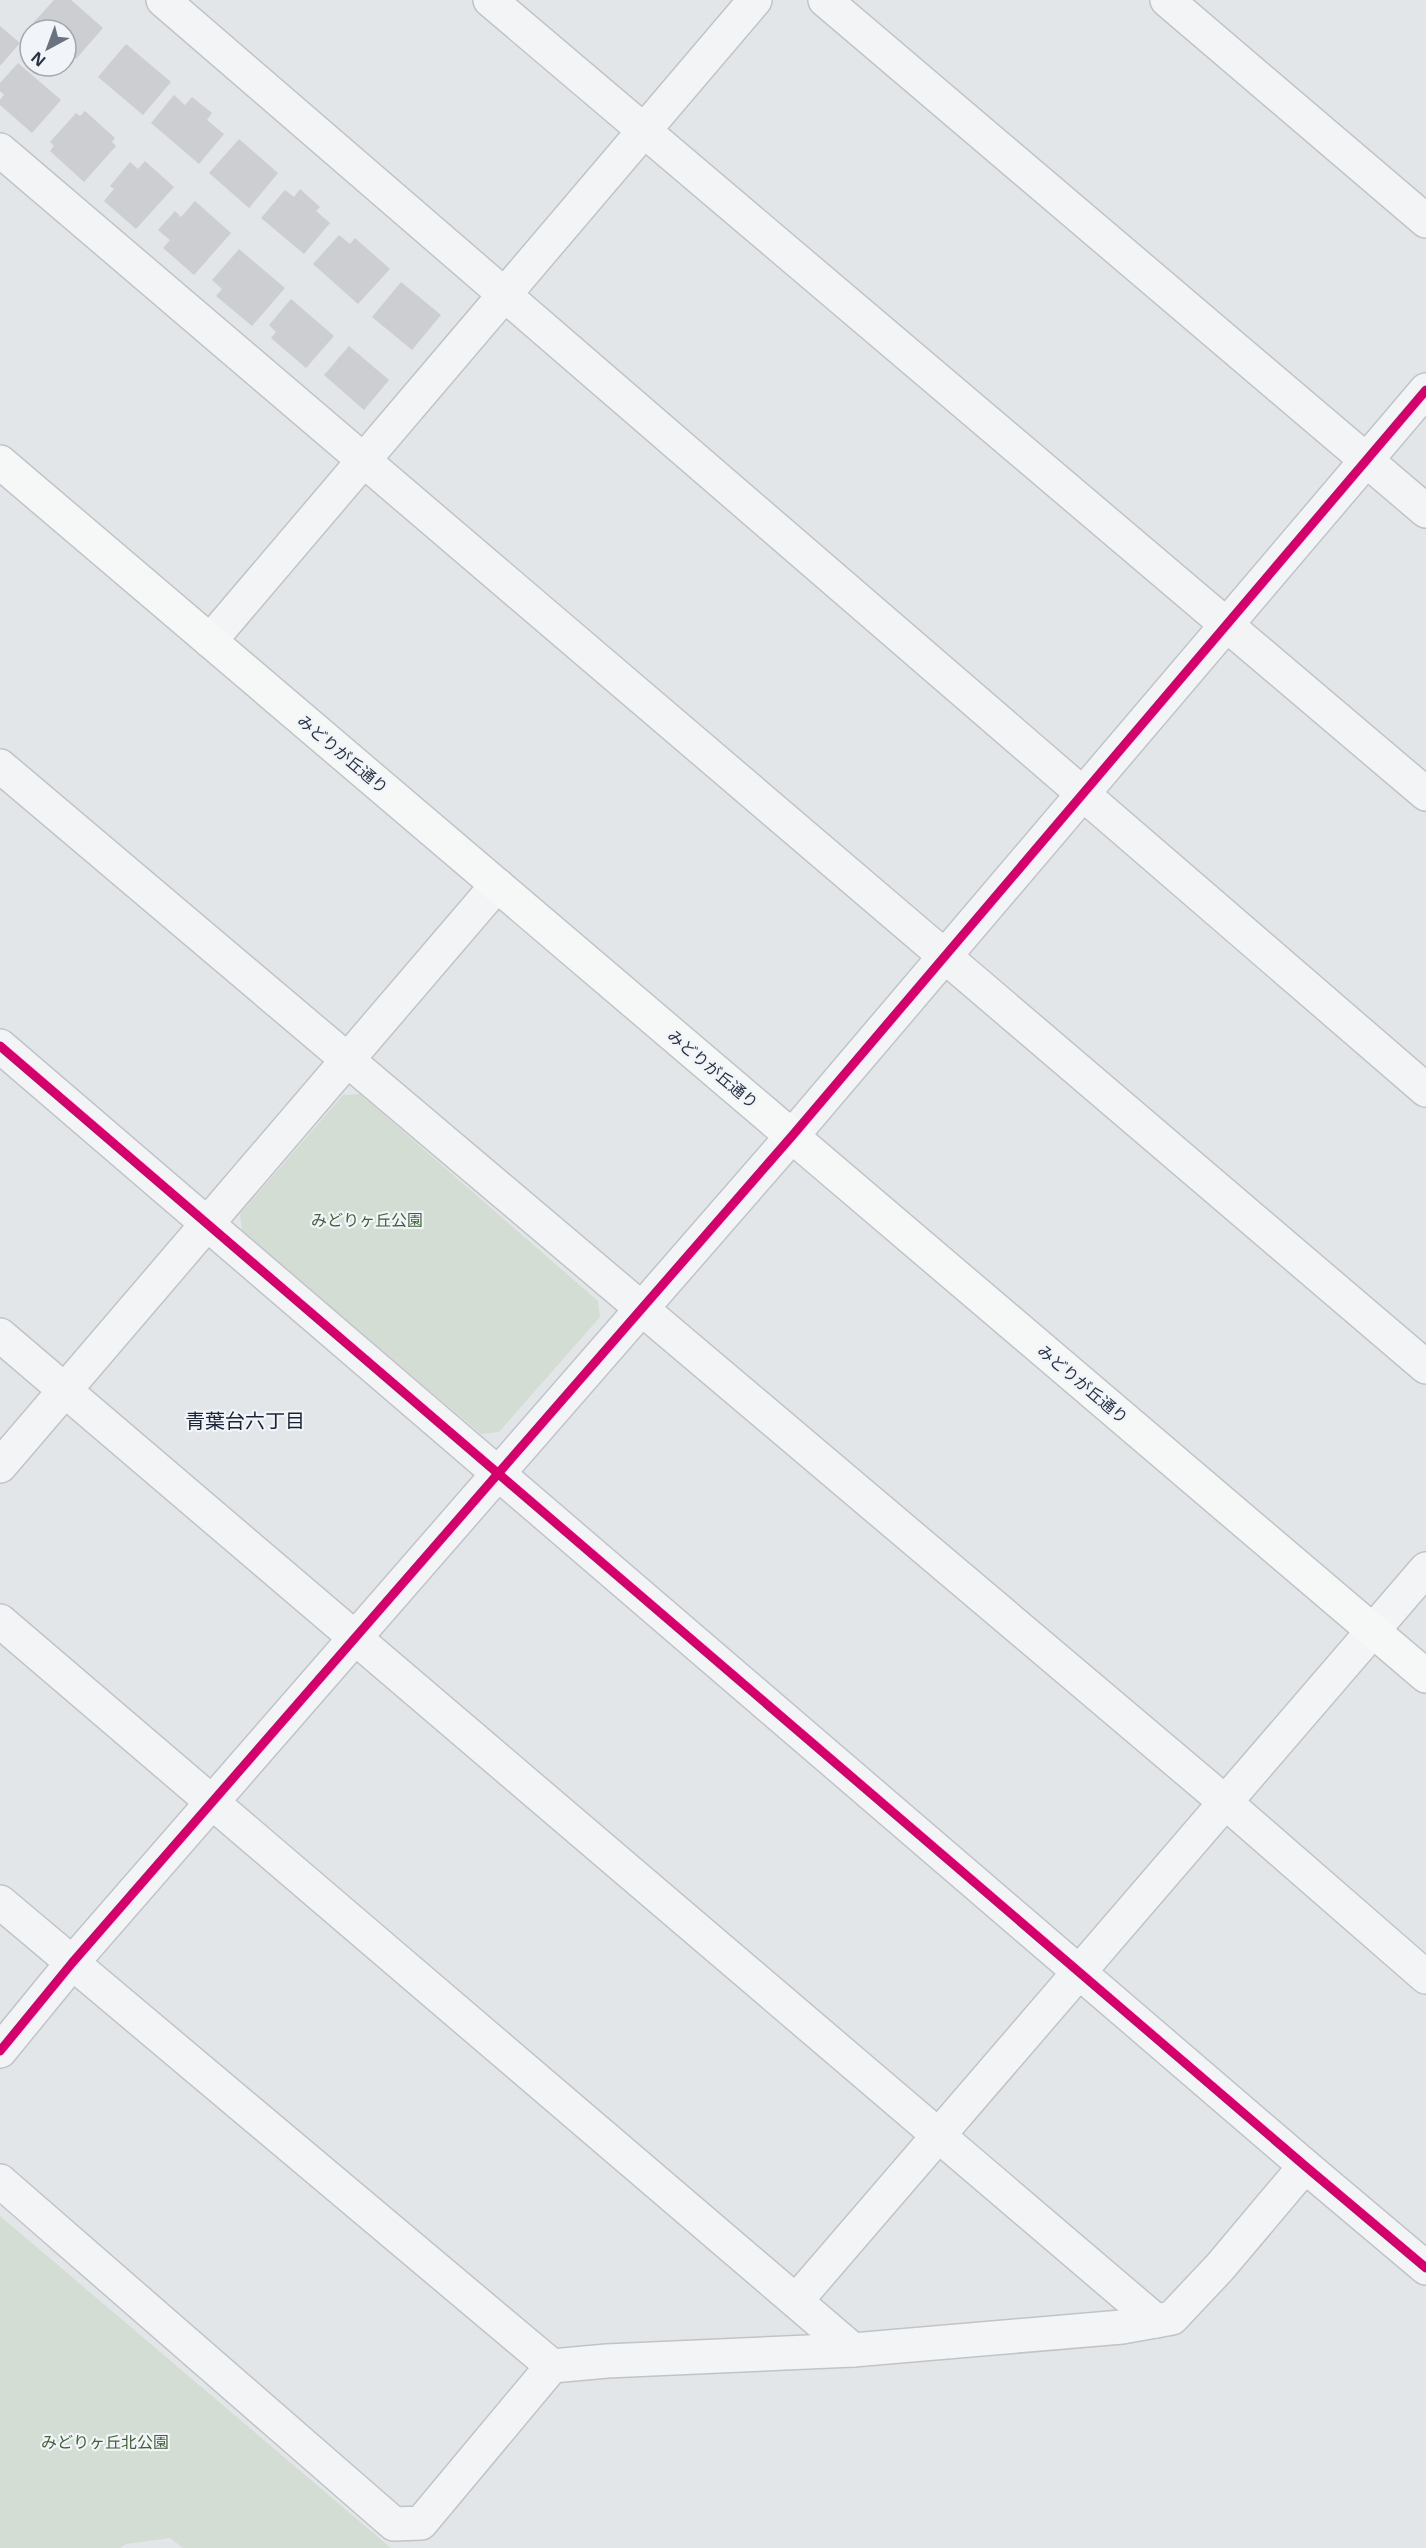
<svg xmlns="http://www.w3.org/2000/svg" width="1426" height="2548" viewBox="0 0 1426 2548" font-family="'Noto Sans','Noto Sans JP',sans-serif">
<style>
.green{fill:#d4ddd3}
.building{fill:#ccced1}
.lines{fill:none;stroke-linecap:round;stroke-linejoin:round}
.street-casing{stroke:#c1c4c7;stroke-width:36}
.secondary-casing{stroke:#c1c4c7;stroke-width:36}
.street{stroke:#f3f4f5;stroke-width:33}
.secondary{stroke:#f6f7f7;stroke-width:33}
.cycleway-casing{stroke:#f1f4f8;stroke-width:13}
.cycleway{stroke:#d6006c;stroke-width:9}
.labels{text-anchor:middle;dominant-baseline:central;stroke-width:4.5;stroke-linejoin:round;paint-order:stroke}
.street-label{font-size:16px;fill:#283444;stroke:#f1f4f8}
.park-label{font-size:16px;fill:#3f6134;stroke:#f1f4f8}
.quarter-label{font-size:20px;fill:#1a2435;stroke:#f1f4f8}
</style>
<rect width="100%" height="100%" fill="#e3e6e9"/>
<g class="green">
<path d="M 360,1094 L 598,1301 L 600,1317 L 499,1432 L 481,1434 L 242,1232 L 240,1214 L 343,1095 Z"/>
<path d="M 0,2216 L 391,2548 L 183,2548 L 170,2538 L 126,2544 L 120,2548 L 0,2548 Z"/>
</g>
<g class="building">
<path d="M 54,0 L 71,0 L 103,28 L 76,59 L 66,51 L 66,30 L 43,30 L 34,22 Z"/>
<path d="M 0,26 L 20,43 L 0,66 Z"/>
<path d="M 126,44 L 171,82 L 143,115 L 98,77 Z"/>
<path d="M 18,63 L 61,100 L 32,133 L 0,105 L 0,100 L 4,95 L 0,91 L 0,83 Z"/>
<path d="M 174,95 L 185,105 L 192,97 L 212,113 L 207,120 L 224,134 L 199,164 L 151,123 Z"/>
<path d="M 85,111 L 115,138 L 112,142 L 116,146 L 84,182 L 50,151 L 54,146 L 50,142 L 76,113 L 80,116 Z"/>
<path d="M 239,139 L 278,173 L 249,208 L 209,173 Z"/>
<path d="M 145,161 L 174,187 L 136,229 L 104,201 L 114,189 L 110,186 L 130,162 L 138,169 Z"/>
<path d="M 300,189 L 320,207 L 316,211 L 330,223 L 304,254 L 261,218 L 285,190 L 294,197 Z"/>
<path d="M 195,201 L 231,233 L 194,275 L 163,248 L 170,240 L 158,230 L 175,211 L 181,217 Z"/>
<path d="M 339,235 L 350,244 L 355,238 L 390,269 L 358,304 L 313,264 Z"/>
<path d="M 239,249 L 285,288 L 252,326 L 216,296 L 222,289 L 212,280 Z"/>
<path d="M 401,282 L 441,315 L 412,350 L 372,317 Z"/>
<path d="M 291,299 L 334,336 L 306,368 L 271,338 L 276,332 L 269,325 Z"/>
<path d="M 349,346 L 389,380 L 364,410 L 324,375 Z"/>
</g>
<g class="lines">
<defs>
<g id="street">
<path d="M 163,0 L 1426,1090"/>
<path d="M 490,0 L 1426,794"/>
<path d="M 825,0 L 1426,511"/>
<path d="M 1167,0 L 1426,221"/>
<path d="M 0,150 L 1426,1367"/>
<path d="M 210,641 L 755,0"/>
<path d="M 0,766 L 1225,1802 L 1426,1977"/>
<path d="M 0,1046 L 1305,2166 L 1426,2268"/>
<path d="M 0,1335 L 1156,2321"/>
<path d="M 0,1466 L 497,885"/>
<path d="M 0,1621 L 853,2350"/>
<path d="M 0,1902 L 552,2366"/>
<path d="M 0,2051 L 72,1963 L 792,1136 L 1426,390"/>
<path d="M 0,2181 L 394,2524 L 421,2523 L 552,2366 L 607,2361 L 853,2350 L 1122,2327 L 1172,2318 L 1220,2267 L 1305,2166"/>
<path d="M 796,2301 L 1426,1569"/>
</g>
<path id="secondary" d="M 0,462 L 1426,1676"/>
</defs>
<use href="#street" class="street-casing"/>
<use href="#secondary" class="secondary-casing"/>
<use href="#street" class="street"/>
<use href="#secondary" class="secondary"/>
<defs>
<g id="cycleway">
<path d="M 0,1046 L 1305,2166 L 1426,2268"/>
<path d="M 0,2051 L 72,1963 L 792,1136 L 1426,390"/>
</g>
</defs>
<use href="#cycleway" class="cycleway-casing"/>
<use href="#cycleway" class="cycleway"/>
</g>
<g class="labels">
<g class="street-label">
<text transform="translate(343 754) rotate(40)">みどりが丘通り</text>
<text transform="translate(713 1069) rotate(40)">みどりが丘通り</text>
<text transform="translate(1083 1384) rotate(40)">みどりが丘通り</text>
</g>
<g class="park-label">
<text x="367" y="1220">みどりヶ丘公園</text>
<text x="105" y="2442">みどりヶ丘北公園</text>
</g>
<g class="quarter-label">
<text x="245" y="1420">青葉台六丁目</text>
</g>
</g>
<g transform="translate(48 48) rotate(221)"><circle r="28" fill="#f1f4f8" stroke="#a1a7b0" stroke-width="1.5"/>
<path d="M0-4.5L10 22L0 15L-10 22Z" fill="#69727e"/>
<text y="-9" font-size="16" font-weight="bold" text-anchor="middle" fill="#283444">N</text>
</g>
</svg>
